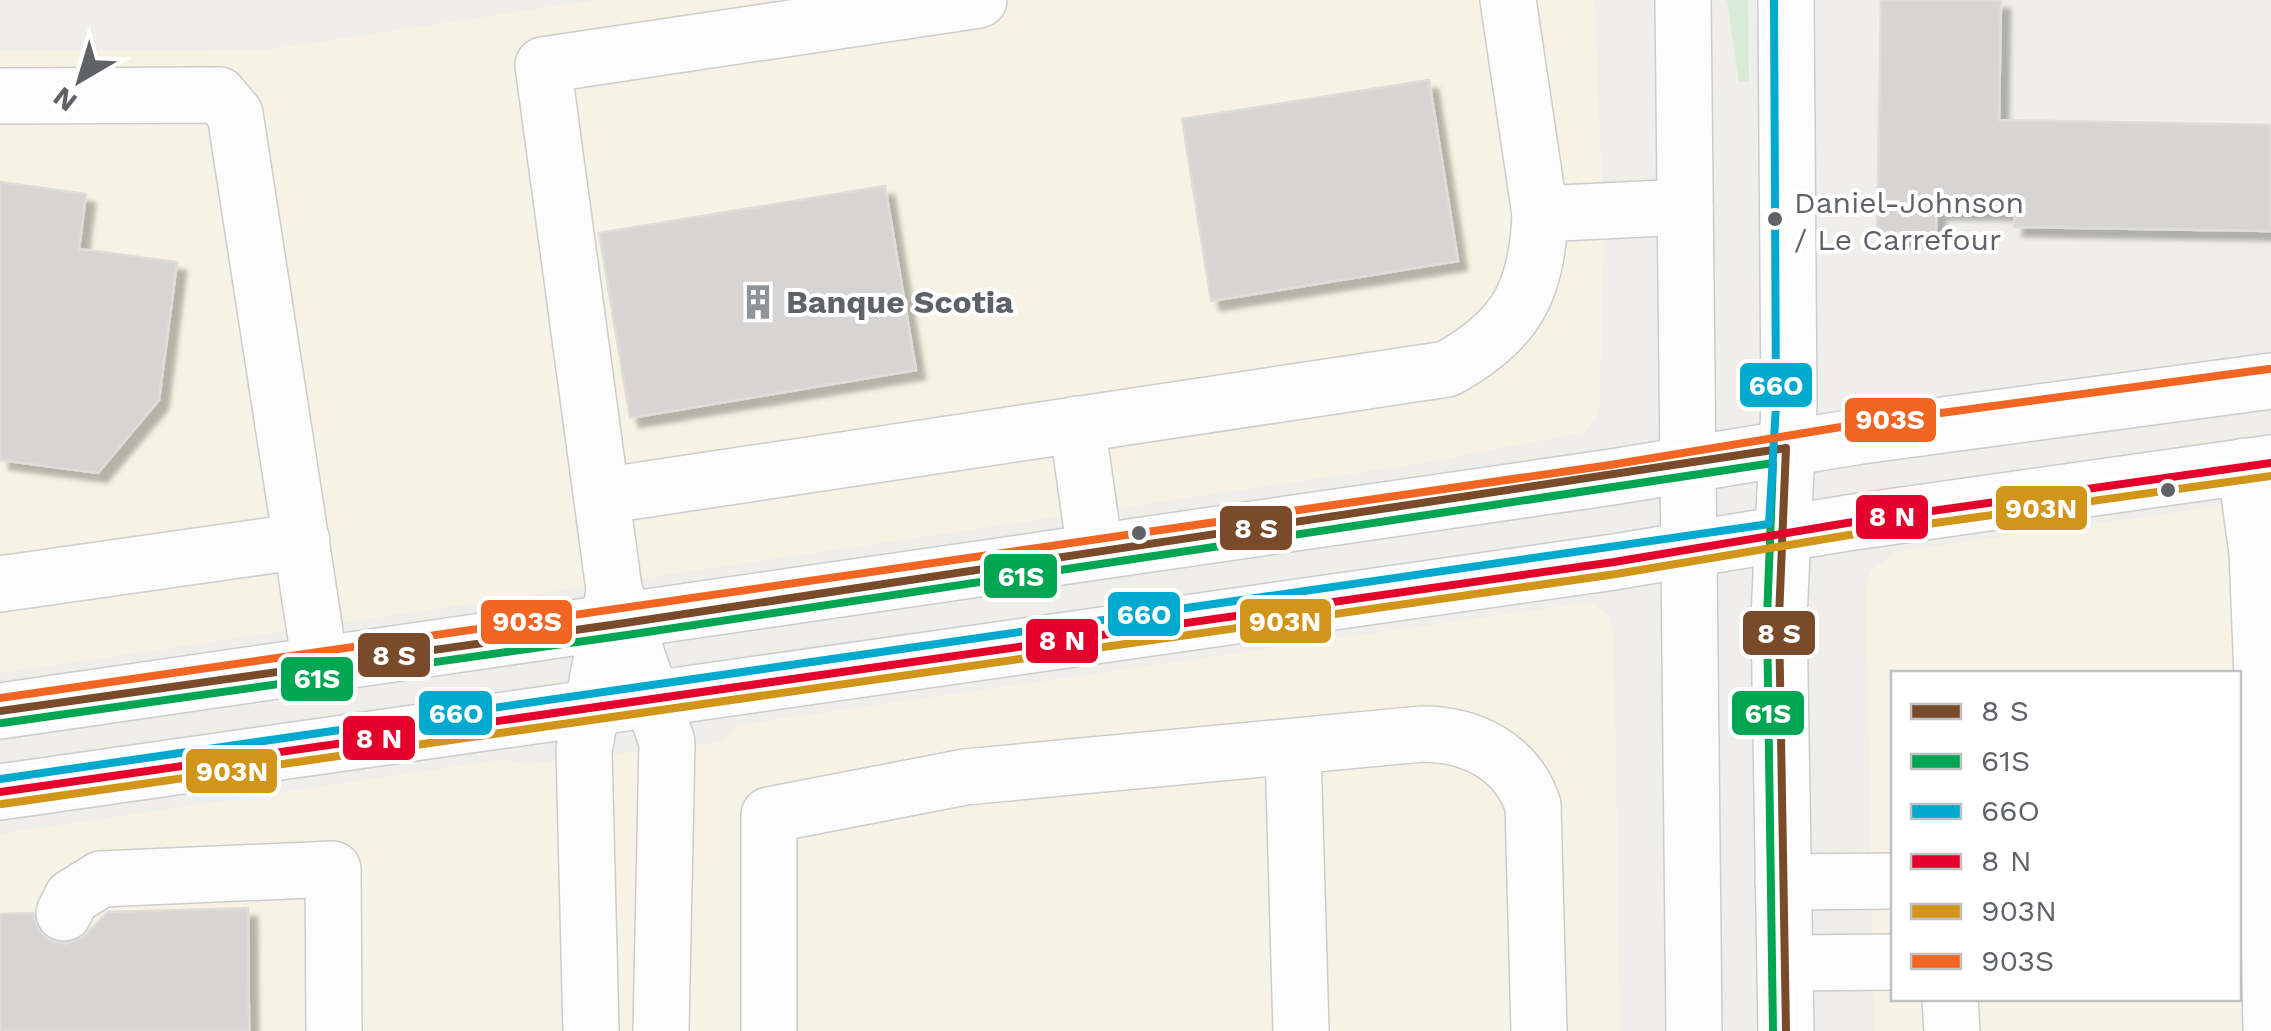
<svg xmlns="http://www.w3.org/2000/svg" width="2271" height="1031" viewBox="0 0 2271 1031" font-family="'Work Sans',sans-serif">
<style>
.commercial{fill:#f7f3e4;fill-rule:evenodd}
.green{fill:#d8ebd6}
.building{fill:#d6d5d3;stroke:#deddd9;stroke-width:2.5;filter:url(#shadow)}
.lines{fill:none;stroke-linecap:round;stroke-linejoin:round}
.minor-casing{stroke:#cbcccc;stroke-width:58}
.minor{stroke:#fdfcfc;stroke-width:55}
.bus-1-casing{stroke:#fff;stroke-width:15}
.bus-2-casing{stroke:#fff;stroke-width:15}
.bus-3-casing{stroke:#fff;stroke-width:15}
.bus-4-casing{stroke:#fff;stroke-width:15}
.bus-5-casing{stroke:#fff;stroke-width:15}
.bus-6-casing{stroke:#fff;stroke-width:15}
.bus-1{stroke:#7a4b2a;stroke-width:8}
.bus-2{stroke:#00a651;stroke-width:8}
.bus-3{stroke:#00a9ce;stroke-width:8}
.bus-4{stroke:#e4002b;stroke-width:8}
.bus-5{stroke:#d1951a;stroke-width:8}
.bus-6{stroke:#f26522;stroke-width:8}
.bus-dot{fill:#5f6368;stroke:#fff;stroke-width:4}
.labels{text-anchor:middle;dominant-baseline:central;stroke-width:8;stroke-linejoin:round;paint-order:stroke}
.bus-label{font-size:30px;fill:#5f6368;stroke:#fff;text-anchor:start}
.poi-label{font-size:32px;font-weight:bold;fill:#5f6368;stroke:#fff;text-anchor:start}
.line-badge{stroke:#fff;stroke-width:4}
.badge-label{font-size:28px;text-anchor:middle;font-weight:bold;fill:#fff}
</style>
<defs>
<filter id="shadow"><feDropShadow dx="9" dy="9" stdDeviation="2.5" flood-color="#0004"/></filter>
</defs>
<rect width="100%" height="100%" fill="#efeeea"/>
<g class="commercial">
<path d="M 595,0 L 1595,0 L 1604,243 L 1599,413 L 1585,432 L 1423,463 L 0,673 L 0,51 L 272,49 Z"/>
<path d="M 2271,499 L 2271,1031 L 1874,1031 L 1866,590 L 1870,573 L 1894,552 ZM 1894,674 L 2238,674 L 2238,998 L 1894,998 Z"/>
<path d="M 1584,603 L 1596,606 L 1609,616 L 1614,639 L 1620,1031 L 0,1031 L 0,834 L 506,759 L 526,764 L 721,742 L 738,725 Z"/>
</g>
<path class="green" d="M 1727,0 L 1748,0 L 1749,82 L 1739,82 Z"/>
<g class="building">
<path d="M 1881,0 L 2001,0 L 1999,120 L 2271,125 L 2271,231 L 2014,227 L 2015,211 L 1936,210 L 1936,238 L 1877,237 Z"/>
<path d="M 1429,80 L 1458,261 L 1211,301 L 1182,119 Z"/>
<path d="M 0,182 L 86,194 L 79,249 L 177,262 L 159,400 L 98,473 L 0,460 Z"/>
<path d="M 885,186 L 916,370 L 630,418 L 599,233 Z"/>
<path d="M 248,908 L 249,1031 L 0,1031 L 0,914 L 33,913 L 39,931 L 51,941 L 65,944 L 82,938 L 108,912 Z"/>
</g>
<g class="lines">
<defs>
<g id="minor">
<path d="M 1508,0 L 1540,214"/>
<path d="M 1683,0 L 1694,1031"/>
<path d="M 1786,0 L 1789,405 L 1779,618 L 1786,1031"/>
<path d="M 0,96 L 219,95 L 235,114 L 320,664"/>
<path d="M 1077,424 L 1095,551"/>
<path d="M 2245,466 L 2257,552 L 2266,776 L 2271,776"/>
<path d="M 602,496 L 1447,369 C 1516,331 1537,292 1540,214 L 1685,207"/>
<path d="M 0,584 L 302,541"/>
<path d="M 0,711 L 1612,477 L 1861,436 L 2271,381"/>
<path d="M 1293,749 L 1301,1031"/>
<path d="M 2266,776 L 2271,1031"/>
<path d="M 0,792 L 1614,562 L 1847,523 L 2271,463"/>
<path d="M 1783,882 L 1894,881"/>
<path d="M 64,913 L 72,897 L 101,879 L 333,869 L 334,1031"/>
<path d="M 1785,963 L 1894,962"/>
<path d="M 1950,998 L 1952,1031"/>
<path d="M 591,1031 L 584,750 L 614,592"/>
<path d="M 661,1031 L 667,742 L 614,589 L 543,65 L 979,0"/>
<path d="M 769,1031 L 769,815 L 965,777 L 1422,734 C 1471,734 1516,756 1533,805 L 1539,1031"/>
</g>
</defs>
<use href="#minor" class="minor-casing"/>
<use href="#minor" class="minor"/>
<defs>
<path id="bus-1" d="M 0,711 L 625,623 L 1786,448 L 1779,618 L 1786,1031"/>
<path id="bus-2" d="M 2,723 L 627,635 L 1773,463 L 1767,618 L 1773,1031"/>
<path id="bus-3" d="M 0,779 L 1769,524 L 1776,405 L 1774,0"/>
<path id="bus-4" d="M 0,792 L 1614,562 L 1847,523 L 2271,463"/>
<path id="bus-5" d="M 2,804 L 1616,574 L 1849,535 L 2271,476"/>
<path id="bus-6" d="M 0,698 L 1610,465 L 1859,424 L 2269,369"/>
</defs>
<use href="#bus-1" class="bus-1-casing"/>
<use href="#bus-2" class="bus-2-casing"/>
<use href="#bus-3" class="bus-3-casing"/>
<use href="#bus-4" class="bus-4-casing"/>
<use href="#bus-5" class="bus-5-casing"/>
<use href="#bus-6" class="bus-6-casing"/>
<use href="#bus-1" class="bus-1"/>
<use href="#bus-2" class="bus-2"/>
<use href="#bus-3" class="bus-3"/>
<use href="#bus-4" class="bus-4"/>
<use href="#bus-5" class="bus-5"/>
<use href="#bus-6" class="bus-6"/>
</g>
<defs>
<symbol id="building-bare" viewBox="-9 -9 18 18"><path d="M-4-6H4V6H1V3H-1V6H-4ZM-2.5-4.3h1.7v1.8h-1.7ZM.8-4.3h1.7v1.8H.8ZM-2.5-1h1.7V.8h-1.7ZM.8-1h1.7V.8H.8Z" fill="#919496" stroke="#fff" stroke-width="2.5" paint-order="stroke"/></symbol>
</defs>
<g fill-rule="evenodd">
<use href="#building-bare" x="733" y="277" width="50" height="50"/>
</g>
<g class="bus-dot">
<circle cx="1775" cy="219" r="9"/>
<circle cx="2168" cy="490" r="9"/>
<circle cx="1139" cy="533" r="9"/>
</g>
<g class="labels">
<g class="bus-label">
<text x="1794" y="202">Daniel-Johnson<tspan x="1794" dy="37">/ Le Carrefour</tspan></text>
</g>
<g class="poi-label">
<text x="786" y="302">Banque Scotia</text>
</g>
</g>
<g class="line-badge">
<rect x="1738" y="361" width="76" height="48" rx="10" fill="#00a9ce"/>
<rect x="1843" y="396" width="95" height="48" rx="10" fill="#f26522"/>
<rect x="1994" y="484" width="95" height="48" rx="10" fill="#d1951a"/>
<rect x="1854" y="493" width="76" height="48" rx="10" fill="#e4002b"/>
<rect x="1218" y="504" width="76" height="48" rx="10" fill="#7a4b2a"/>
<rect x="982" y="552" width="77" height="48" rx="10" fill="#00a651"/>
<rect x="1106" y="590" width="76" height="48" rx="10" fill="#00a9ce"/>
<rect x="1238" y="597" width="95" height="48" rx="10" fill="#d1951a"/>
<rect x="479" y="598" width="95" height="48" rx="10" fill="#f26522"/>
<rect x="1741" y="609" width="76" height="48" rx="10" fill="#7a4b2a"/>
<rect x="1024" y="617" width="76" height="48" rx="10" fill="#e4002b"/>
<rect x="356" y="631" width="76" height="48" rx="10" fill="#7a4b2a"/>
<rect x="279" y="655" width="76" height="48" rx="10" fill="#00a651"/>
<rect x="1730" y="689" width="76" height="48" rx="10" fill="#00a651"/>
<rect x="417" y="689" width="77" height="48" rx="10" fill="#00a9ce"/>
<rect x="341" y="714" width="76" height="48" rx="10" fill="#e4002b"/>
<rect x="184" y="747" width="95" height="48" rx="10" fill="#d1951a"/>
</g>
<g class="badge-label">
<text x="1776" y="395">66O</text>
<text x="1890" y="429">903S</text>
<text x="2041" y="518">903N</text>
<text x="1892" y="526">8 N</text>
<text x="1256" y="538">8 S</text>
<text x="1021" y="586">61S</text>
<text x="1144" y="624">66O</text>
<text x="1285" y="631">903N</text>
<text x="527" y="631">903S</text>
<text x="1779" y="643">8 S</text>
<text x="1062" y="650">8 N</text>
<text x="394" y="665">8 S</text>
<text x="317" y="688">61S</text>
<text x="1768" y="723">61S</text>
<text x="456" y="723">66O</text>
<text x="379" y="748">8 N</text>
<text x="232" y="781">903N</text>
</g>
<rect x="1891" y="671" width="350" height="330" fill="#ffffff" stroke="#bfc1c3" stroke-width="2.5"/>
<rect x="1911" y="704" width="50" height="15" fill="#7a4b2a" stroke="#bfc1c3" stroke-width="2.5"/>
<text x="1981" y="721" font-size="30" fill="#5f6368">8 S</text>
<rect x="1911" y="754" width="50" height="15" fill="#00a651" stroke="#bfc1c3" stroke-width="2.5"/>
<text x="1981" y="771" font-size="30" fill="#5f6368">61S</text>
<rect x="1911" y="804" width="50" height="15" fill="#00a9ce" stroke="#bfc1c3" stroke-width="2.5"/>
<text x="1981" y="821" font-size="30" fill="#5f6368">66O</text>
<rect x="1911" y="854" width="50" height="15" fill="#e4002b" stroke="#bfc1c3" stroke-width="2.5"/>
<text x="1981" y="871" font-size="30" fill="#5f6368">8 N</text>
<rect x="1911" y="904" width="50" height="15" fill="#d1951a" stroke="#bfc1c3" stroke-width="2.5"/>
<text x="1981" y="921" font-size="30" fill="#5f6368">903N</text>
<rect x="1911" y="954" width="50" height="15" fill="#f26522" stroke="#bfc1c3" stroke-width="2.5"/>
<text x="1981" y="971" font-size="30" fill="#5f6368">903S</text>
<g transform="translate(80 80) rotate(218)" stroke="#ffffff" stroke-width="8" paint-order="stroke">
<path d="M0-8L18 38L0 25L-18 38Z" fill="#5f6368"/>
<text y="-15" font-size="28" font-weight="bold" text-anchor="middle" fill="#5f6368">N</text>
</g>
</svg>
